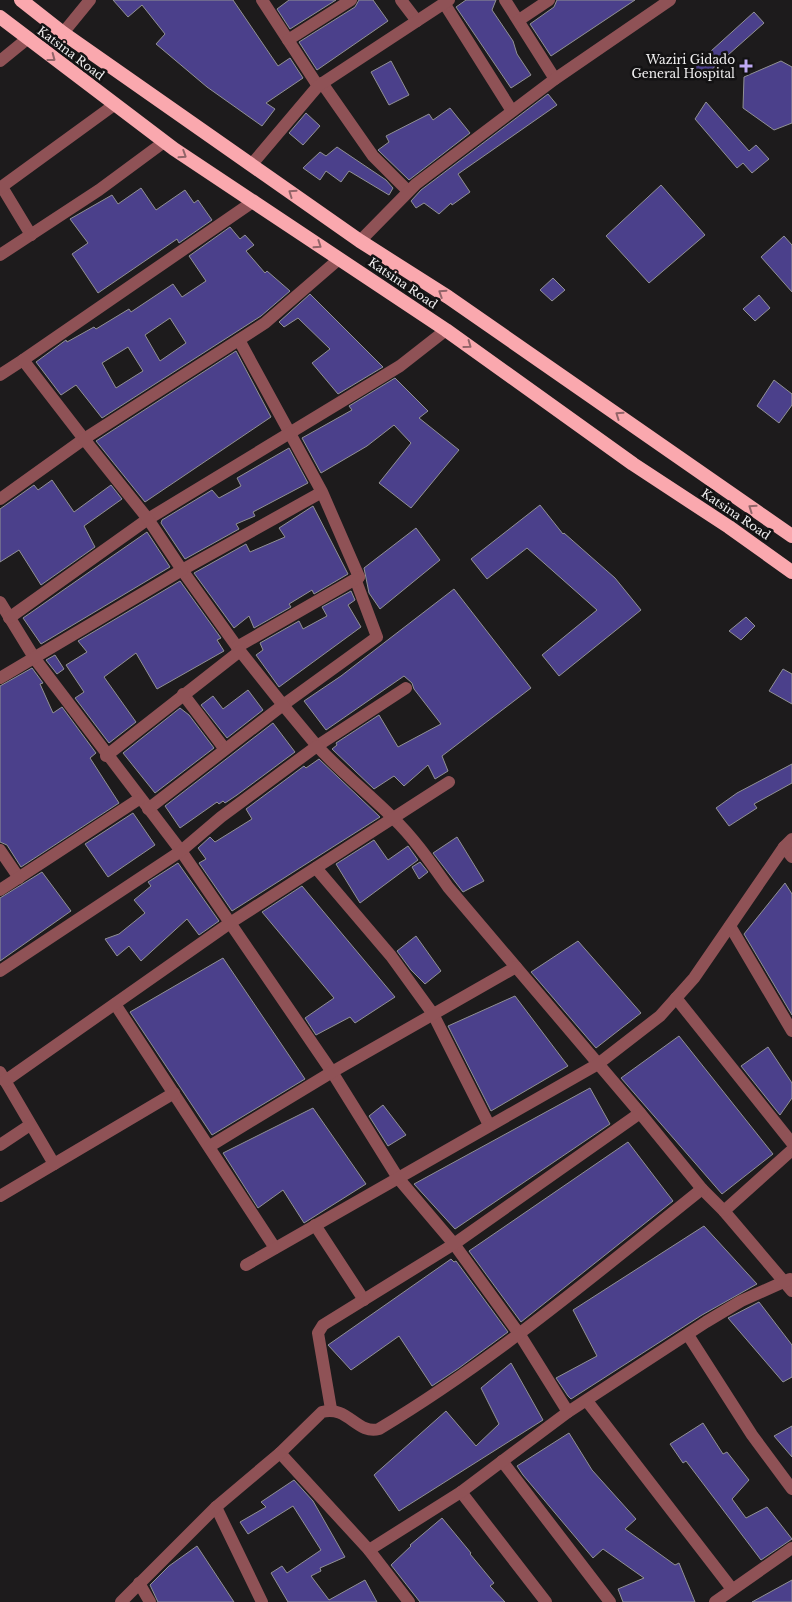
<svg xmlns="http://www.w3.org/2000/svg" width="792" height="1602" viewBox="0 0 792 1602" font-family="'Libre Baskerville',serif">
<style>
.building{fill:#4b408b;stroke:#919194;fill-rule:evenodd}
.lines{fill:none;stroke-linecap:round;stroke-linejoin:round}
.minor{stroke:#8f5256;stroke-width:12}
.trunk{stroke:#faa8ae;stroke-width:14}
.oneway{stroke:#926468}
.poi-dot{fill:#bfa9f4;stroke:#131213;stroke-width:2}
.labels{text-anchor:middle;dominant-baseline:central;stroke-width:5;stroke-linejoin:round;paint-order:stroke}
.street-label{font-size:12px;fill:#f1f0f1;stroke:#131213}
.poi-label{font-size:12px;fill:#f1f0f1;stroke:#131213;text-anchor:end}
</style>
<rect width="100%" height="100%" fill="#1d1b1c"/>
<g class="building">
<path d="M 113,0 L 233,0 L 278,66 L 290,58 L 303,78 L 266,103 L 275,109 L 262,126 L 207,87 L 156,44 L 165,34 L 142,5 L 128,17 Z"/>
<path d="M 289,0 L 336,0 L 290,29 L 277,9 Z"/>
<path d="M 359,0 L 373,0 L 388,21 L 317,70 L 299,42 L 355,7 Z"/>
<path d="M 466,0 L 496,0 L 492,10 L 513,41 L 517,54 L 531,75 L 511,88 L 456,7 Z"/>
<path d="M 557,0 L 635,0 L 551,56 L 530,24 L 554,7 Z"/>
<path d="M 754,12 L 764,23 L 701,79 L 689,71 Z"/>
<path d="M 391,61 L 409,95 L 389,105 L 371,72 Z"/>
<path d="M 781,61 L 792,67 L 792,123 L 774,130 L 743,108 L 744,77 Z"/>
<path d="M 548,94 L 557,105 L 458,174 L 470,192 L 452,205 L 451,203 L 439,214 L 424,203 L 416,208 L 411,201 L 421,190 Z"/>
<path d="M 706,102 L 749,151 L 756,145 L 769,159 L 752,173 L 743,163 L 737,168 L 695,119 Z"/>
<path d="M 450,108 L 470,133 L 409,180 L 378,150 L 389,142 L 386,136 L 429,114 L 433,120 Z"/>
<path d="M 306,113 L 320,126 L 303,145 L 289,133 Z"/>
<path d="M 337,147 L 386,180 L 393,188 L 389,195 L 349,171 L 341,182 L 326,171 L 320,180 L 303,168 L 320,152 L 326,156 Z"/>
<path d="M 661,185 L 705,235 L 649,283 L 606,236 Z"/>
<path d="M 141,188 L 156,210 L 185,190 L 194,203 L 198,200 L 212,220 L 179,243 L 177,239 L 98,293 L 72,254 L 88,243 L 70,219 L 112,195 L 118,204 Z"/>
<path d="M 230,227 L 240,239 L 245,235 L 254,245 L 246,251 L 265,273 L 267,271 L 290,291 L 261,316 L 102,418 L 76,385 L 61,395 L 36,362 L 66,340 L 67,342 L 94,327 L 96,329 L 129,309 L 131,312 L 173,284 L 182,297 L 206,281 L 189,256 ZM 170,318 L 186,343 L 160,361 L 145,335 ZM 128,347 L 143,371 L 116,388 L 102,363 Z"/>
<path d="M 784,236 L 792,245 L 792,292 L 761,257 Z"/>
<path d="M 553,278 L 565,290 L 552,301 L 540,290 Z"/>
<path d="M 310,294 L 383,367 L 338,394 L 312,363 L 330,349 L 298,318 L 284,327 L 279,322 Z"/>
<path d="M 759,295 L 770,308 L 755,321 L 743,309 Z"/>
<path d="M 236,351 L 271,417 L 145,502 L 96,441 Z"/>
<path d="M 395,378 L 428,411 L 419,418 L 459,450 L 411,508 L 379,483 L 411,443 L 394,425 L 367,446 L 321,473 L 302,438 L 352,410 L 349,406 Z"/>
<path d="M 774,380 L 792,394 L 792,405 L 779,423 L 757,406 Z"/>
<path d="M 289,448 L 308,483 L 253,512 L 255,516 L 236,524 L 239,529 L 185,559 L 161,523 L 162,520 L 212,490 L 219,498 L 241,486 L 237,478 Z"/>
<path d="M 52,480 L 74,512 L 111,485 L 122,499 L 84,526 L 95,547 L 41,585 L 19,550 L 0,562 L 0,509 L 34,485 L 38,490 Z"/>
<path d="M 540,505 L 563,534 L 564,533 L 615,578 L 641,610 L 559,676 L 542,655 L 597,610 L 527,548 L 487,579 L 471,559 Z"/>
<path d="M 313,506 L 348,574 L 314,594 L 312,590 L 289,604 L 291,607 L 254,628 L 249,616 L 234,628 L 194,573 L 246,544 L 250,552 L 285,537 L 279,528 Z"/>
<path d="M 416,528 L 440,560 L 380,609 L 369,593 L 364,568 Z"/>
<path d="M 147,532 L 170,567 L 41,644 L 23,618 Z"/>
<path d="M 180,581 L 221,638 L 217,640 L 224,651 L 157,689 L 136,653 L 104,677 L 136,722 L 109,743 L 75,698 L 84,692 L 66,665 L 87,652 L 78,641 Z"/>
<path d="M 454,589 L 531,688 L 442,756 L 448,771 L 435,779 L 428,765 L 404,786 L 394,776 L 374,789 L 332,749 L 337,745 L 336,743 L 379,715 L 398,747 L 441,724 L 414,689 L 412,683 L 404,676 L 326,730 L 304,701 L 341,676 Z"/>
<path d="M 351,591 L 355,600 L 348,605 L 361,627 L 279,687 L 256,655 L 263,650 L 260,643 L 299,621 L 303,629 L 327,616 L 322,607 Z"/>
<path d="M 746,617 L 755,626 L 741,640 L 729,631 Z"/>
<path d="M 55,655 L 64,669 L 57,674 L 46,660 Z"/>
<path d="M 32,668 L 43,683 L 40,684 L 53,713 L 62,707 L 96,753 L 90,758 L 119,803 L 21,867 L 7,845 L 0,842 L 0,686 Z"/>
<path d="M 783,669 L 792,674 L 792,704 L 769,691 Z"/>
<path d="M 248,690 L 263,710 L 227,738 L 201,705 L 213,696 L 223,709 Z"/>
<path d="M 180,708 L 189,715 L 214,748 L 155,793 L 123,753 Z"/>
<path d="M 273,723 L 295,752 L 237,795 L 225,803 L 223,801 L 219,804 L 217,802 L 180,828 L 165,806 Z"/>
<path d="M 319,759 L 380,817 L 232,911 L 199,863 L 206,859 L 198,848 L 210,837 L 215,842 L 252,819 L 246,809 L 304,766 L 306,768 Z"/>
<path d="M 792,764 L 792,783 L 754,804 L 757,808 L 729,826 L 716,808 L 737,793 Z"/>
<path d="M 133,813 L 155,845 L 108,877 L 85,844 Z"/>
<path d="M 457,837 L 484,881 L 463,892 L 433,853 Z"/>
<path d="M 374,840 L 388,860 L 408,846 L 418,860 L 360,903 L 336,864 Z"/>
<path d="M 420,862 L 428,872 L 419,879 L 412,867 Z"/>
<path d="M 178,863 L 219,921 L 199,935 L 187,919 L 141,961 L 129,946 L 117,956 L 105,939 L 119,934 L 145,913 L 134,900 L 151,886 L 148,882 Z"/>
<path d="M 42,872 L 71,911 L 0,961 L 0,898 Z"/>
<path d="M 785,883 L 792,894 L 792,1015 L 744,934 Z"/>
<path d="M 302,886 L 395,997 L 355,1023 L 350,1017 L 316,1035 L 305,1018 L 334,998 L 262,912 Z"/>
<path d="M 416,936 L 441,971 L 425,984 L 411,970 L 397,951 Z"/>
<path d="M 578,941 L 641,1013 L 596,1048 L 531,972 Z"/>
<path d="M 223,958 L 305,1079 L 212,1135 L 130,1012 Z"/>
<path d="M 515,996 L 568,1066 L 491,1111 L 448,1026 Z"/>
<path d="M 679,1036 L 773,1154 L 722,1194 L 621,1078 Z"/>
<path d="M 768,1047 L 792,1083 L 792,1098 L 780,1115 L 741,1066 Z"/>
<path d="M 590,1088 L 610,1124 L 455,1229 L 414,1184 Z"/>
<path d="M 383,1105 L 406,1135 L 388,1146 L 369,1116 Z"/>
<path d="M 313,1108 L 366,1184 L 304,1223 L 283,1190 L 258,1208 L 223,1153 Z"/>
<path d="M 628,1142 L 673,1201 L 521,1322 L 469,1251 Z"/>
<path d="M 704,1226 L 757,1284 L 702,1315 L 571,1399 L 568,1396 L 556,1378 L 597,1356 L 573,1310 Z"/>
<path d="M 451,1259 L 454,1262 L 456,1261 L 508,1332 L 459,1368 L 432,1386 L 399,1336 L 351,1370 L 328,1345 Z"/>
<path d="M 759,1302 L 792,1345 L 792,1377 L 783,1382 L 728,1318 Z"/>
<path d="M 511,1363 L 543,1420 L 399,1511 L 374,1475 L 446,1411 L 476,1446 L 499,1424 L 481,1388 Z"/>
<path d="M 703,1423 L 723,1454 L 727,1452 L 749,1480 L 732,1499 L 746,1518 L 767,1507 L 792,1539 L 761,1560 L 686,1461 L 683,1463 L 670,1444 Z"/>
<path d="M 792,1426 L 792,1457 L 774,1436 Z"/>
<path d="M 569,1433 L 592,1470 L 636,1519 L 625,1529 L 675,1565 L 679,1563 L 695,1602 L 623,1602 L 618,1589 L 644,1578 L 603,1549 L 593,1558 L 523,1475 L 517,1466 Z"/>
<path d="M 294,1480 L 313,1501 L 345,1557 L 320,1568 L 321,1571 L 311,1576 L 329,1600 L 365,1580 L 377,1602 L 288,1602 L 271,1573 L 282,1566 L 287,1573 L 321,1550 L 293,1506 L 248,1534 L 240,1522 L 266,1507 L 261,1502 Z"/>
<path d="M 442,1518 L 471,1553 L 470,1554 L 494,1583 L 490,1586 L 505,1602 L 420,1602 L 391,1565 L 411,1546 L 410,1545 Z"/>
<path d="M 197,1546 L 234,1602 L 158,1602 L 150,1585 L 169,1566 Z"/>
<path d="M 792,1580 L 792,1602 L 752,1602 Z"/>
</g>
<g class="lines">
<g class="minor">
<path d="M 262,0 L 318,86"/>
<path d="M 401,0 L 417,21"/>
<path d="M 505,0 L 555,79"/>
<path d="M 444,3 L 512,111"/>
<path d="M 519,20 L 549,0"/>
<path d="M 63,33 L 90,0"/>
<path d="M 288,40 L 351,0"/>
<path d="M 0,61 L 27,39"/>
<path d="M 322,83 L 373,156 L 408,191"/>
<path d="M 252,164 L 318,86 L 449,0"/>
<path d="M 2,187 L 31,235"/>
<path d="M 0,188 L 114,105"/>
<path d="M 360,241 L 416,184 L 555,79 L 670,0"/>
<path d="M 0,255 L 99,190 L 164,142"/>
<path d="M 239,340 L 322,492 L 182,570 L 240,651 L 283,705 L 377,637 L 356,581 L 359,577 L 322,492"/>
<path d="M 0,375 L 23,360"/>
<path d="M 0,499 L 84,439 L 23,360 L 254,201"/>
<path d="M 0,602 L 35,659 L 181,851 L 332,1072 L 398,1178 L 454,1244 L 520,1335 L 568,1412"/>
<path d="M 9,618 L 148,519 L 400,366 L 446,330"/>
<path d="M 237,647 L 359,577"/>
<path d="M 0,678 L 182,570 L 148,519 L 84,439 L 265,323 L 339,259"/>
<path d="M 183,694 L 224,748"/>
<path d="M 106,756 L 240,651"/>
<path d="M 148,809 L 283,705 L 317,746 L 406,688"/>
<path d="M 784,847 L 792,857"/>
<path d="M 0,850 L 19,878"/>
<path d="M 316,868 L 391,956 L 433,1014 L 489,1125"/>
<path d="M 0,890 L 139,799"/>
<path d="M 730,926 L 792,1031"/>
<path d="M 0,971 L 181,851 L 221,817 L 317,746 C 341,772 368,793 393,818 C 414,838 431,863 448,887 L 640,1113 L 702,1189 L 724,1211 L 792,1291"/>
<path d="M 676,998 L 792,1143"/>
<path d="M 115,1004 L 275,1248"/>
<path d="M 0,1072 L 54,1164"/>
<path d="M 5,1081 L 230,923 L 449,782"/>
<path d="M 0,1145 L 30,1125"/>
<path d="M 210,1146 L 332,1072 L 516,967"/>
<path d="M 0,1196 L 174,1093"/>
<path d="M 724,1211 L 792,1150"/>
<path d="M 315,1225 L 364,1300"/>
<path d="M 246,1265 L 598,1064 L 660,1016 L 694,978 L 784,847 L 792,839"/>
<path d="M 688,1335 L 752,1435 L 792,1489"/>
<path d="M 587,1401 L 732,1589"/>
<path d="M 331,1409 L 318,1333 L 323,1325 L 454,1244 L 640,1113"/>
<path d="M 280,1453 L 369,1550 L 409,1602"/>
<path d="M 502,1461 L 610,1602"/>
<path d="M 461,1492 L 546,1602"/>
<path d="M 216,1507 L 262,1602"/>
<path d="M 369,1550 L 461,1492 L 568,1412 L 706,1322 L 741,1301 L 790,1279"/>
<path d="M 139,1583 L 150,1602"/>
<path d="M 121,1602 L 216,1507 L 280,1453 L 322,1412 C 348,1405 357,1435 379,1429 C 494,1360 597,1273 702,1189"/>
<path d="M 715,1602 L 792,1548"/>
</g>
<g class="trunk">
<path d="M 21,0 L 63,33 L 360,241 L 448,297 L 792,536"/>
<path d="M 0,17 L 174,149 L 446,330 L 633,464 L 729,527 L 792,572"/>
</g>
</g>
<defs><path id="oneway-chevron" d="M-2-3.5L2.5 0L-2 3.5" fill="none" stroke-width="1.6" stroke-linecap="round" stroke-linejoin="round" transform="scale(1.25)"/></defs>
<g class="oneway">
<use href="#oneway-chevron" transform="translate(52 58) rotate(37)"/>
<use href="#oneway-chevron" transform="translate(183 155) rotate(33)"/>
<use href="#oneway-chevron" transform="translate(292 193) rotate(-145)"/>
<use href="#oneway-chevron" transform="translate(318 245) rotate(34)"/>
<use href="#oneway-chevron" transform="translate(442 293) rotate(-147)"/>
<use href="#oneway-chevron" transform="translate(468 345) rotate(36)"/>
<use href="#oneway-chevron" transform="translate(619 415) rotate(-145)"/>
<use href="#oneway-chevron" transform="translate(752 508) rotate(-145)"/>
</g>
<path class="poi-dot" d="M743.5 58.5h5v5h5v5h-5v5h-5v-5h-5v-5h5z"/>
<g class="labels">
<g class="street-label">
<text transform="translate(71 53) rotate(37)">Katsina Road</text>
<text transform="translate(403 283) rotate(34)">Katsina Road</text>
<text transform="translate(736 514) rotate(34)">Katsina Road</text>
</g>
<g class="poi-label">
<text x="735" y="59">Waziri Gidado<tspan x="735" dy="14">General Hospital</tspan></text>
</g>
</g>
</svg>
